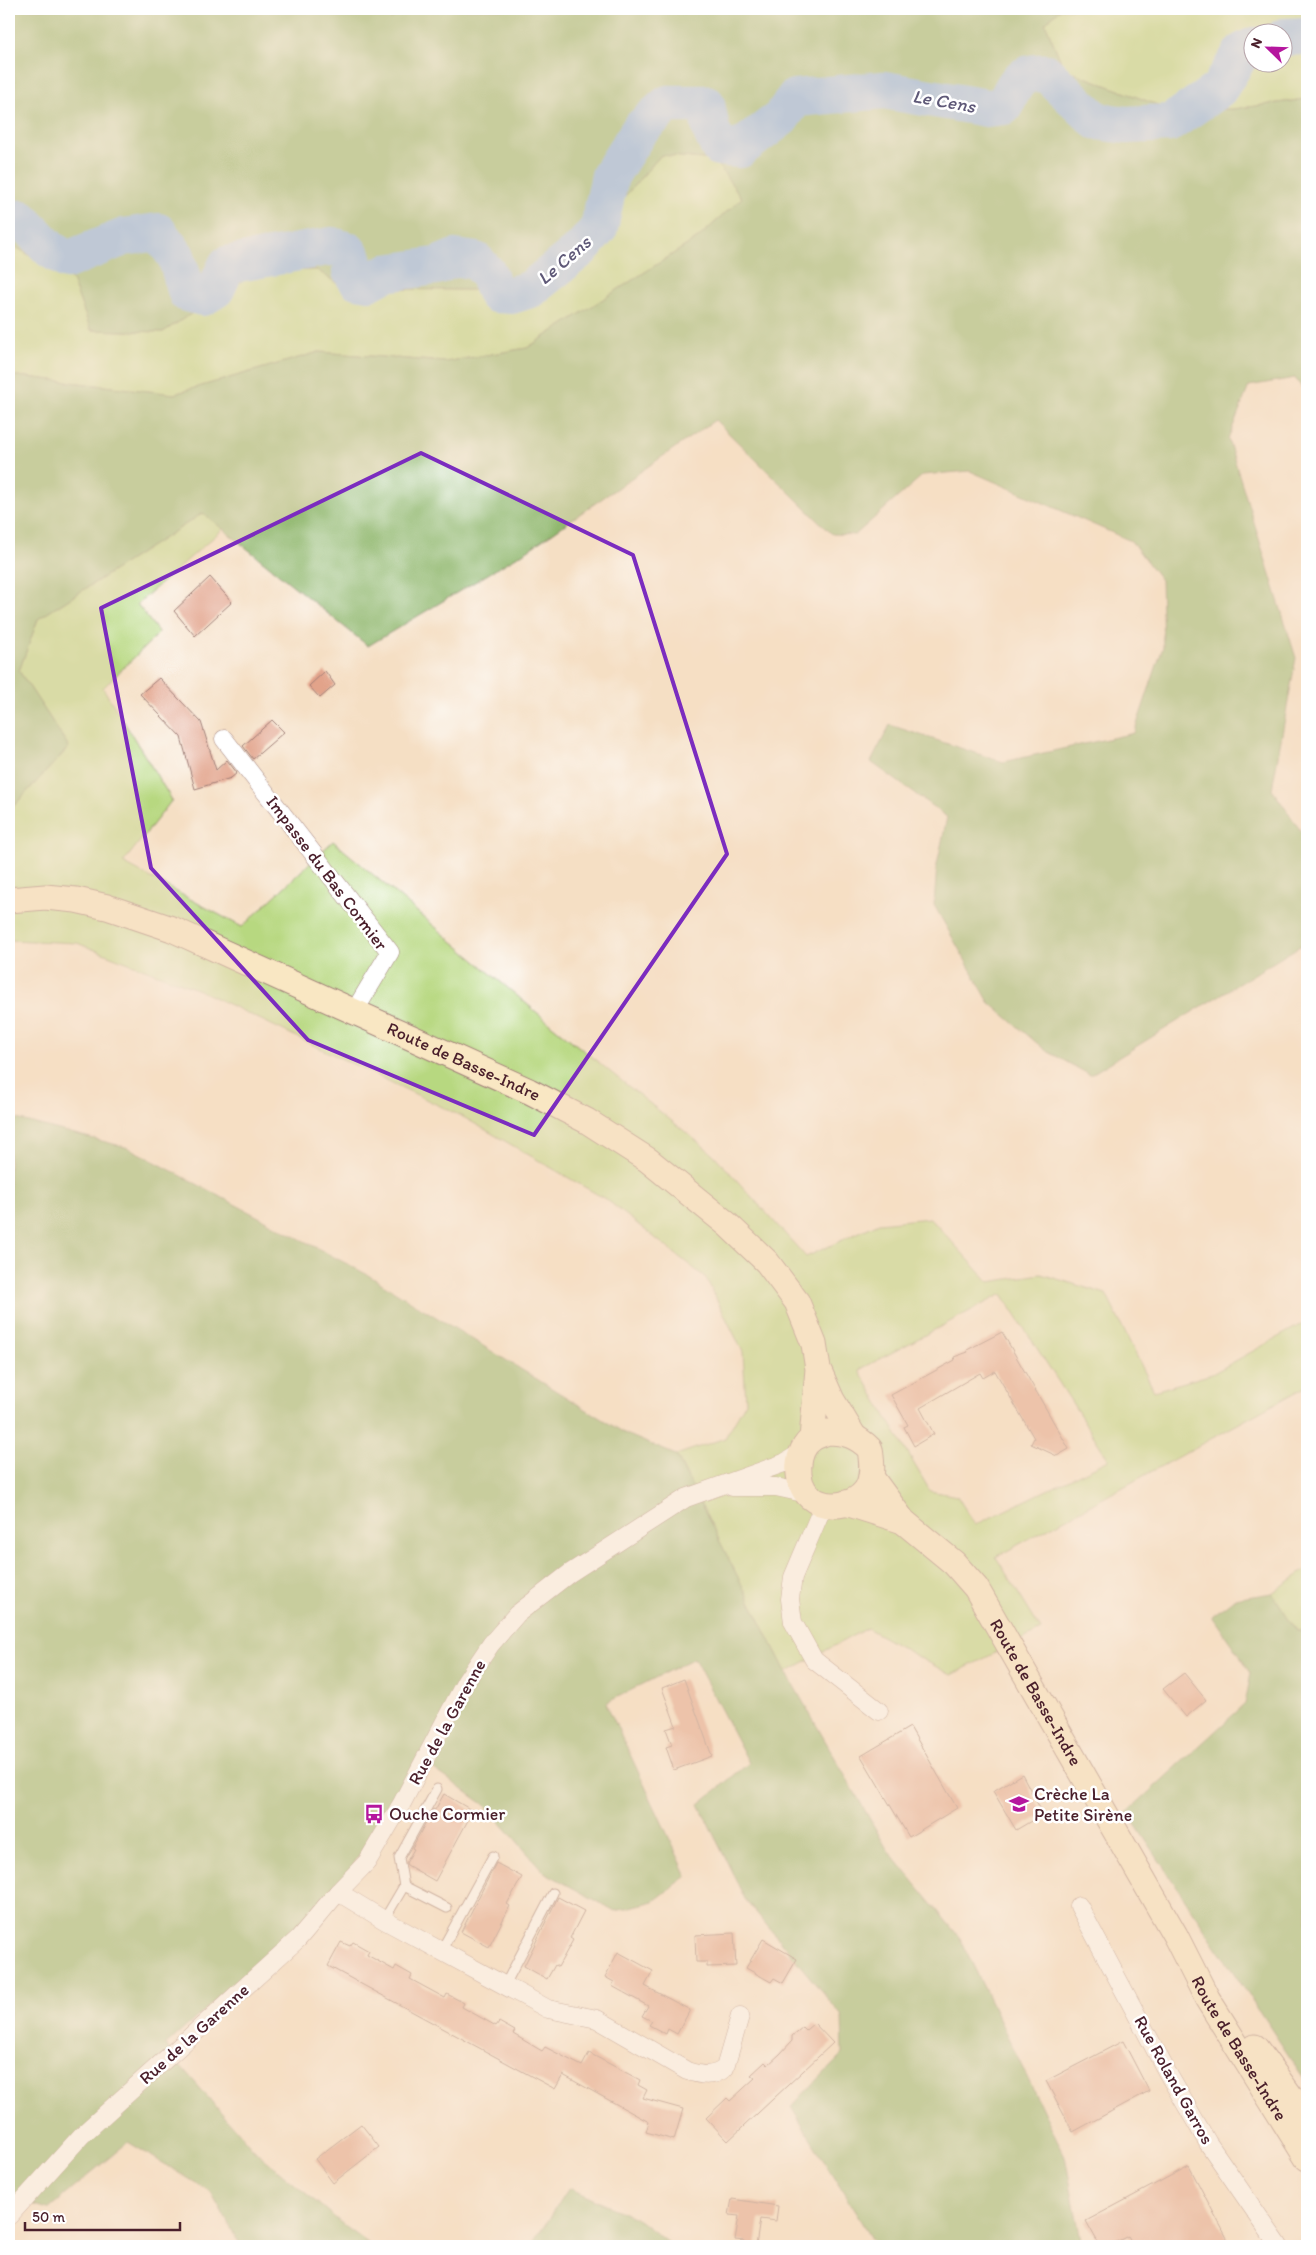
<svg xmlns="http://www.w3.org/2000/svg" width="1316" height="2255" viewBox="0 0 1316 2255" font-family="Itim,sans-serif">
<style>
.green{fill:#b7d880;stroke:#807c56;fill-rule:evenodd}
.forest{fill:#91b86e;stroke:#6e6c4c}
.lines{fill:none;stroke-linecap:round;stroke-linejoin:round}
.river{stroke:#7daee9;stroke-width:38}
.building{fill:#e2a38a}
.lane-casing{stroke:#a07f78;stroke-width:11}
.street-casing{stroke:#a07f78;stroke-width:19}
.secondary-casing{stroke:#a07f78;stroke-width:27}
.lane{stroke:#fff;stroke-width:9}
.street{stroke:#fff;stroke-width:18}
.secondary{stroke:#f9e7c3;stroke-width:25}
.marked{fill:none;stroke:#7b2cbf;stroke-width:4;stroke-linejoin:round}
.labels{text-anchor:middle;dominant-baseline:central;stroke-width:5;stroke-linejoin:round;paint-order:stroke}
.street-label{font-size:18px;fill:#4a1f2b;stroke:#fff}
.poi-label{font-size:18px;fill:#4a1f2b;stroke:#fff;text-anchor:start}
.water-label{font-size:19px;font-style:italic;fill:#5e5877;stroke:#fff}
</style>
<rect width="100%" height="100%" fill="#fff"/>
<filter id="ink" filterUnits="userSpaceOnUse"><feTurbulence type="fractalNoise" baseFrequency=".02" numOctaves="2"/><feDisplacementMap in="SourceGraphic" scale="10" xChannelSelector="R" yChannelSelector="G"/><feConvolveMatrix kernelMatrix="1 2 1 2 8 2 1 2 1" color-interpolation-filters="sRGB"/></filter>
<filter id="wash" filterUnits="userSpaceOnUse"><feTurbulence type="fractalNoise" baseFrequency=".0096" numOctaves="4" result="noise"/><feDisplacementMap in="SourceGraphic" scale="20" xChannelSelector="R" yChannelSelector="G"/><feGaussianBlur stdDeviation="1.12" result="paint"/><feColorMatrix in="noise" values="0 0 0 0 0 0 0 0 0 0 0 0 0 0 0 0 0 1.4 0 .05"/><feComposite in="paint" operator="in"/></filter>
<g filter="url(#wash)">
<rect width="100%" height="100%" fill="#f5dfc4"/>
<g class="green">
<path d="M 370,9 L 402,9 L 392,19 Z"/>
<path d="M 1060,9 L 1307,9 L 1307,99 L 1234,109 L 1173,111 L 1064,69 L 1045,23 ZM 1254,32 L 1284,32 L 1284,62 L 1254,62 Z"/>
<path d="M 661,155 L 714,160 L 742,198 L 698,238 L 527,348 L 445,362 L 319,352 L 174,394 L 9,375 L 9,243 L 72,280 L 91,330 L 163,332 L 257,271 L 317,270 L 346,289 L 475,290 L 574,254 Z"/>
<path d="M 203,513 L 223,529 L 137,604 L 159,633 L 103,688 L 172,800 L 123,863 L 242,927 L 333,841 L 553,1026 L 713,1154 L 806,1257 L 879,1223 L 930,1218 L 989,1282 L 1041,1274 L 1106,1294 L 1154,1391 L 1212,1374 L 1307,1321 L 1307,1386 L 996,1557 L 1041,1630 L 951,1675 L 867,1628 L 786,1672 L 676,1455 L 725,1438 L 746,1402 L 743,1352 L 706,1278 L 607,1200 L 465,1118 L 199,990 L 77,943 L 9,940 L 9,811 L 69,747 L 19,671 L 38,619 ZM 1002,1294 L 1109,1460 L 975,1525 L 957,1496 L 930,1491 L 859,1370 Z"/>
<path d="M 1307,1569 L 1307,1631 L 1297,1631 L 1272,1593 Z"/>
</g>
<g class="forest">
<path d="M 9,9 L 370,9 L 392,19 L 402,9 L 1060,9 L 1045,23 L 1064,69 L 1173,111 L 1234,109 L 1307,99 L 1307,395 L 1295,378 L 1249,386 L 1228,439 L 1296,658 L 1272,789 L 1307,840 L 1307,936 L 1300,946 L 1090,1075 L 1045,1050 L 989,1002 L 934,905 L 937,865 L 947,817 L 871,762 L 890,725 L 1003,762 L 1134,733 L 1163,647 L 1161,580 L 1131,541 L 970,471 L 923,475 L 855,535 L 832,534 L 715,420 L 528,550 L 368,646 L 203,513 L 38,619 L 19,671 L 69,747 L 9,811 L 9,375 L 174,394 L 319,352 L 445,362 L 527,348 L 698,238 L 742,198 L 714,160 L 661,155 L 574,254 L 475,290 L 345,289 L 317,270 L 257,271 L 163,332 L 91,330 L 72,280 L 9,243 Z"/>
<path d="M 9,1117 L 129,1148 L 368,1275 L 626,1434 L 676,1455 L 786,1672 L 887,1849 L 960,1938 L 1065,2156 L 1082,2246 L 876,2246 L 791,2107 L 843,2054 L 842,2016 L 745,1899 L 699,1804 L 749,1763 L 694,1658 L 606,1703 L 687,1876 L 654,1901 L 615,1911 L 544,1872 L 486,1806 L 420,1759 L 336,1892 L 166,2045 L 179,2064 L 253,2149 L 346,2227 L 372,2246 L 241,2246 L 211,2192 L 128,2142 L 48,2209 L 9,2197 Z"/>
<path d="M 1272,1593 L 1297,1631 L 1307,1631 L 1307,2083 L 1127,1812 L 1245,1704 L 1251,1673 L 1212,1616 L 1234,1599 Z"/>
<path d="M 569,2188 L 639,2220 L 673,2246 L 531,2246 Z"/>
</g>
<g class="lines">
<g class="river">
<path d="M 1284,37 L 1307,36"/>
<path d="M 9,219 L 21,219 L 50,249 L 67,260 L 124,237 L 158,232 L 176,256 L 187,293 L 203,297 L 216,289 L 227,265 L 332,246 L 348,251 L 353,258 L 351,271 L 357,280 L 369,282 L 386,273 L 436,266 L 455,258 L 476,261 L 488,274 L 496,294 L 512,295 L 531,289 L 581,249 L 599,228 L 610,176 L 640,129 L 668,104 L 706,104 L 711,130 L 719,147 L 740,149 L 781,118 L 795,98 L 884,90 L 987,108 L 1004,106 C 1015,84 1018,71 1046,73 L 1097,121 L 1126,125 L 1170,123 L 1219,89 L 1242,52 L 1254,46"/>
</g>
</g>
<g id="blocks">
<g class="building">
<path d="M 210,577 L 232,602 L 195,636 L 174,611 Z"/>
<path d="M 325,671 L 335,685 L 320,698 L 309,686 Z"/>
<path d="M 159,678 L 201,722 L 216,770 L 227,760 L 237,773 L 231,778 L 195,789 L 181,737 L 140,694 Z"/>
<path d="M 272,720 L 284,732 L 253,759 L 243,746 Z"/>
<path d="M 1002,1332 L 1069,1449 L 1057,1456 L 1031,1444 L 1034,1438 L 995,1371 L 983,1378 L 980,1373 L 920,1408 L 934,1434 L 914,1446 L 904,1427 L 908,1425 L 891,1395 L 955,1360 L 954,1357 L 968,1352 L 967,1350 Z"/>
<path d="M 1184,1673 L 1206,1700 L 1186,1717 L 1163,1689 Z"/>
<path d="M 684,1679 L 712,1756 L 674,1770 L 666,1747 L 672,1745 L 666,1729 L 676,1726 L 662,1688 Z"/>
<path d="M 910,1727 L 957,1808 L 909,1837 L 861,1756 Z"/>
<path d="M 1022,1774 L 1043,1814 L 1016,1830 L 993,1791 Z"/>
<path d="M 444,1794 L 473,1811 L 435,1881 L 407,1865 L 406,1863 L 414,1849 L 412,1848 L 433,1809 L 435,1810 Z"/>
<path d="M 496,1863 L 522,1877 L 507,1904 L 510,1906 L 489,1947 L 461,1932 Z"/>
<path d="M 558,1897 L 584,1911 L 570,1938 L 573,1940 L 558,1967 L 555,1965 L 547,1979 L 524,1966 Z"/>
<path d="M 734,1933 L 736,1966 L 707,1967 L 707,1962 L 696,1962 L 695,1935 Z"/>
<path d="M 763,1939 L 797,1959 L 783,1983 L 774,1978 L 771,1982 L 746,1968 Z"/>
<path d="M 341,1942 L 350,1946 L 353,1942 L 369,1951 L 367,1955 L 394,1970 L 396,1966 L 412,1975 L 410,1979 L 445,1998 L 447,1994 L 464,2003 L 462,2007 L 496,2026 L 499,2022 L 515,2031 L 513,2034 L 542,2051 L 545,2047 L 582,2066 L 589,2053 L 640,2080 L 638,2085 L 647,2090 L 643,2098 L 683,2109 L 674,2140 L 646,2132 L 649,2122 L 563,2075 L 555,2089 L 328,1966 Z"/>
<path d="M 618,1952 L 653,1971 L 645,1986 L 690,2010 L 677,2034 L 668,2029 L 666,2034 L 649,2025 L 652,2021 L 642,2016 L 648,2006 L 612,1986 L 614,1982 L 605,1977 Z"/>
<path d="M 814,2023 L 833,2043 L 728,2141 L 706,2118 L 727,2098 L 730,2101 L 755,2078 L 751,2075 L 765,2062 L 768,2065 L 780,2054 L 792,2041 L 792,2036 L 803,2027 L 806,2030 Z"/>
<path d="M 1123,2041 L 1149,2091 L 1073,2132 L 1046,2081 Z"/>
<path d="M 361,2124 L 379,2147 L 333,2183 L 315,2159 Z"/>
<path d="M 1189,2166 L 1228,2240 L 1216,2246 L 1134,2246 L 1128,2236 L 1108,2246 L 1100,2246 L 1086,2221 Z"/>
<path d="M 732,2199 L 778,2206 L 776,2221 L 760,2219 L 756,2246 L 747,2246 L 744,2241 L 735,2240 L 739,2216 L 729,2215 Z"/>
</g>
</g>
</g>
<g filter="url(#ink)">
<use href="#blocks" fill-opacity="0" stroke="#a07f78" stroke-width="1"/>
<g class="lines">
<defs>
<g id="lane">
<path d="M 404,1886 L 399,1858 L 437,1789"/>
<path d="M 384,1920 L 404,1886 L 447,1908"/>
<path d="M 441,1951 L 493,1856"/>
<path d="M 505,1985 L 553,1893"/>
</g>
<g id="street">
<path d="M 224,739 L 390,952 L 354,1012"/>
<path d="M 732,1487 L 776,1487 L 808,1494"/>
<path d="M 824,1504 L 793,1577 L 790,1599 L 793,1622 L 814,1660 L 879,1711"/>
<path d="M 338,1892 L 384,1920 L 548,2009 L 597,2019 L 687,2071 C 700,2075 713,2078 725,2068 L 740,2016"/>
<path d="M 1079,1906 L 1167,2072 L 1208,2143 L 1279,2246"/>
<path d="M 9,2216 L 82,2135 L 298,1939 L 338,1892 L 367,1862 L 402,1803 L 466,1681 L 491,1644 L 517,1614 L 570,1573 L 686,1498 L 784,1463 L 802,1452"/>
</g>
<g id="secondary">
<path id="s1" d="M 9,900 L 45,897 L 76,900 L 107,907 L 172,929 L 529,1091 L 587,1121 L 648,1160 L 727,1224 L 767,1262 L 797,1302 L 814,1344 L 818,1369 L 812,1439"/>
<path d="M 820,1373 L 832,1400 L 853,1435"/>
<path d="M 827,1432 C 846,1432 857,1436 870,1449 C 872,1462 874,1478 866,1490 C 854,1507 825,1510 810,1497 C 794,1483 795,1450 813,1438 C 817,1436 823,1434 827,1432 Z"/>
<path id="s2" d="M 871,1477 L 903,1521 L 954,1563 L 976,1588 L 1175,1935 L 1207,1998 L 1307,2158"/>
<path d="M 846,1503 L 903,1521"/>
<path d="M 1255,2047 L 1307,2119"/>
</g>
</defs>
<use href="#lane" class="lane-casing"/>
<use href="#street" class="street-casing"/>
<use href="#secondary" class="secondary-casing"/>
<use href="#lane" class="lane"/>
<use href="#street" class="street"/>
<use href="#secondary" class="secondary"/>
</g>
</g>
<path d="M0 0H1316V2255H0ZM 421,453 L 633,555 L 727,854 L 534,1135 L 308,1040 L 151,868 L 101,608 Z" fill="#f5dfc4" fill-opacity=".55" fill-rule="evenodd"/>
<path class="marked" d="M 421,453 L 633,555 L 727,854 L 534,1135 L 308,1040 L 151,868 L 101,608 Z"/>
<defs>
<symbol id="school-bare" viewBox="-9 -9 18 18"><path d="M0-5L7-2L0 1L-7-2ZM-4 1L0 2.5L4 1V4Q0 6-4 4Z" fill="#b5179e" stroke="#fff" stroke-width="2.5" paint-order="stroke"/></symbol>
<symbol id="bus-bare" viewBox="-9 -9 18 18"><path d="M-5-6H5V4H4V6H2V4H-2V6H-4V4H-5ZM-3.5-4V0h7V-4ZM-3.5 1.2v1.5H-2V1.2ZM2 1.2v1.5H3.5V1.2Z" fill="#b5179e" stroke="#fff" stroke-width="2.5" paint-order="stroke"/></symbol>
</defs>
<g fill-rule="evenodd">
<use href="#school-bare" x="1005" y="1790" width="28" height="28"/>
<use href="#bus-bare" x="360" y="1800" width="28" height="28"/>
</g>
<g class="labels">
<g class="street-label">
<text transform="translate(327 873) rotate(53)">Impasse du Bas Cormier</text>
<text stroke="none"><textPath href="#s1" startOffset="488">Route de Basse-Indre</textPath></text>
<text stroke="none"><textPath href="#s2" startOffset="274">Route de Basse-Indre</textPath></text>
<text transform="translate(447 1722) rotate(-61)">Rue de la Garenne</text>
<text transform="translate(194 2034) rotate(-42)">Rue de la Garenne</text>
<text stroke="none"><textPath href="#s2" startOffset="684">Route de Basse-Indre</textPath></text>
<text transform="translate(1174 2080) rotate(61)">Rue Roland Garros</text>
</g>
<g class="poi-label">
<text x="1034" y="1794">Crèche La<tspan x="1034" dy="21">Petite Sirène</tspan></text>
<text x="389" y="1814">Ouche Cormier</text>
</g>
<g class="water-label">
<text transform="translate(944 101) rotate(10)">Le Cens</text>
<text transform="translate(564 260) rotate(-41)">Le Cens</text>
</g>
</g>
<rect width="1316" height="2255" fill="none" stroke="#fff" stroke-width="30"/>
<g transform="translate(1268 48) rotate(293)"><circle r="24" fill="#ffffff" stroke="#b7a5aa"/>
<path d="M0-4L9 19L0 12L-9 19Z" fill="#b5179e"/>
<text y="-8" font-size="14" font-weight="bold" text-anchor="middle" fill="#4a1f2b">N</text>
</g>
<path d="M25 2222v8h155v-8" fill="none" stroke="#4a1f2b" stroke-width="2.5"/>
<text x="32" y="2222" font-size="15" fill="#4a1f2b" stroke="#ffffff" stroke-width="4" paint-order="stroke">50 m</text>
</svg>
